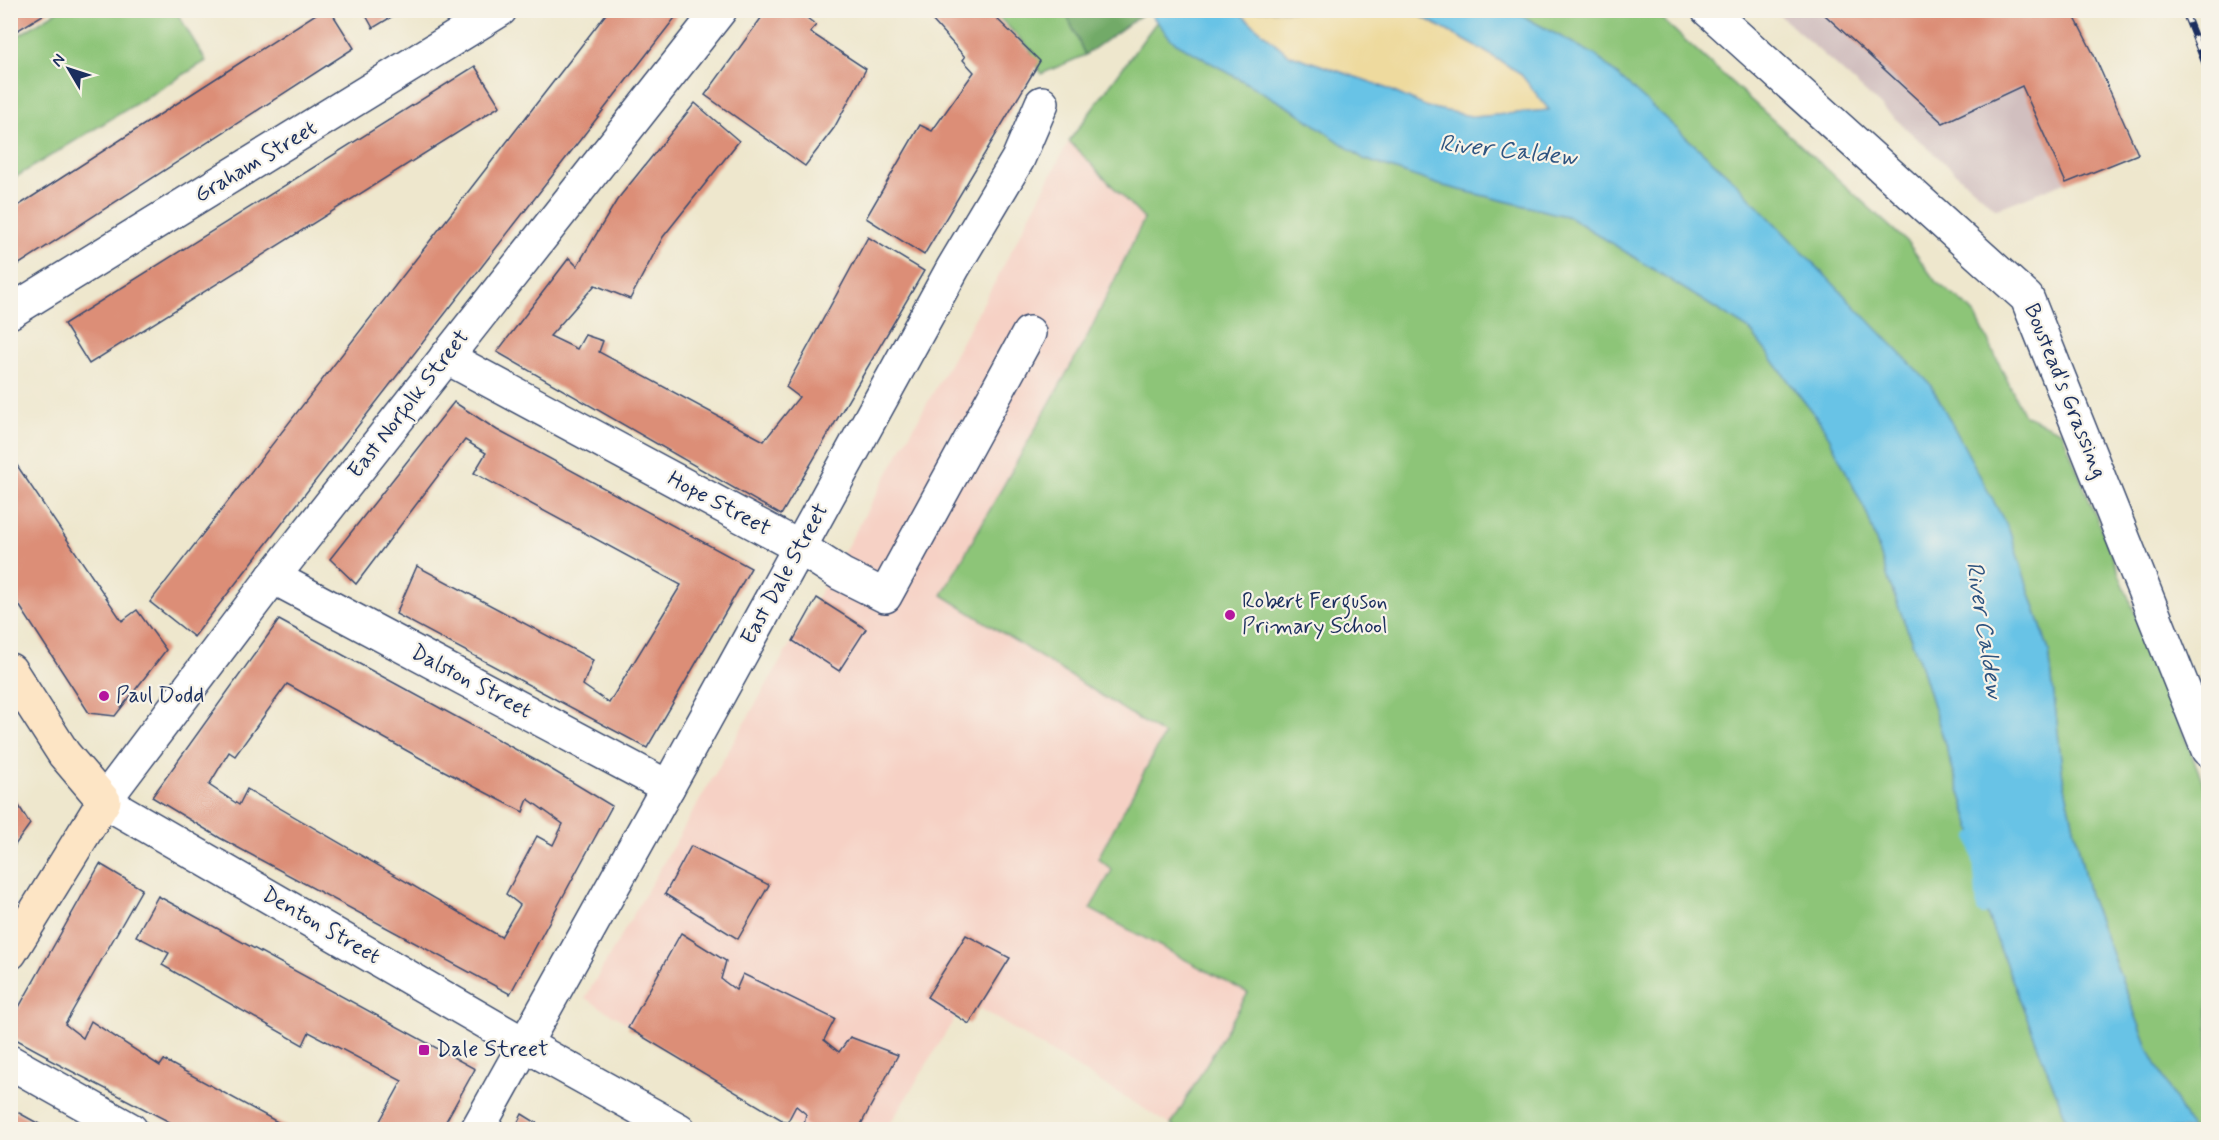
<svg xmlns="http://www.w3.org/2000/svg" width="2219" height="1140" viewBox="0 0 2219 1140" font-family="Mynerve,sans-serif">
<style>
.built{fill:#f6d1c5}
.industrial{fill:#d1bfbf}
.green{fill:#8dc578;stroke:#547a6b;stroke-width:1.5}
.forest{fill:#72aa68;stroke:#466c63;stroke-width:1.5}
.sand{fill:#eeda9e;stroke:#84847e;stroke-width:1.5}
.water{fill:#68c3e6;stroke:#4279a2;stroke-width:1.5}
.lines{fill:none;stroke-linecap:round;stroke-linejoin:round}
.stream{stroke:#68c3e6;stroke-width:12}
.building{fill:#dc8e77;fill-rule:evenodd}
.street-casing{stroke:#3b4b6f;stroke-width:36}
.secondary-casing{stroke:#3b4b6f;stroke-width:36}
.street{stroke:#fff;stroke-width:33}
.secondary{stroke:#fde5c5;stroke-width:33}
.rail-casing{stroke:#1b2f5e;stroke-width:7}
.rail{stroke:#f7f3e8;stroke-width:4.5;stroke-dasharray:14;stroke-linecap:butt}
.poi-dot{fill:#b5179e;stroke:#f7f3e8;stroke-width:2}
.labels{text-anchor:middle;dominant-baseline:central;stroke-width:4.5;stroke-linejoin:round;paint-order:stroke}
.street-label{font-size:22px;fill:#1b2f5e;stroke:#f7f3e8}
.poi-label{font-size:22px;fill:#1b2f5e;stroke:#f7f3e8;text-anchor:start}
.water-label{font-size:24px;font-style:italic;fill:#2e5480;stroke:#f7f3e8}
</style>
<rect width="100%" height="100%" fill="#f7f3e8"/>
<filter id="ink" filterUnits="userSpaceOnUse"><feTurbulence type="fractalNoise" baseFrequency=".0167" numOctaves="2"/><feDisplacementMap in="SourceGraphic" scale="12" xChannelSelector="R" yChannelSelector="G"/><feConvolveMatrix kernelMatrix="1 2 1 2 8 2 1 2 1" color-interpolation-filters="sRGB"/></filter>
<filter id="wash" filterUnits="userSpaceOnUse"><feTurbulence type="fractalNoise" baseFrequency=".008" numOctaves="4" result="noise"/><feDisplacementMap in="SourceGraphic" scale="24" xChannelSelector="R" yChannelSelector="G"/><feGaussianBlur stdDeviation="1.35" result="paint"/><feColorMatrix in="noise" values="0 0 0 0 0 0 0 0 0 0 0 0 0 0 0 0 0 1.4 0 .05"/><feComposite in="paint" operator="in"/></filter>
<g filter="url(#wash)">
<rect width="100%" height="100%" fill="#eee7cd"/>
<path class="built" d="M 1069,141 L 1179,254 L 1596,542 L 1179,1130 L 966,1000 L 887,1129 L 803,1130 L 585,998 L 849,543 L 995,282 Z"/>
<path class="industrial" d="M 1775,11 L 2072,11 L 2129,157 L 1996,209 Z"/>
<g class="green">
<path d="M 59,10 L 176,11 L 206,61 L 11,180 L 11,40 Z"/>
<path d="M 993,11 L 1061,11 L 1068,18 L 1085,55 L 1041,74 L 1030,49 Z"/>
<path d="M 1513,11 L 1653,11 L 1908,243 L 1936,282 L 1964,303 L 1976,316 L 2024,415 L 2062,432 L 2208,795 L 2208,1129 L 2191,1129 L 2150,1053 L 2089,895 L 2063,778 L 2049,651 L 2009,530 L 1729,176 L 1595,55 Z"/>
<path d="M 1157,21 L 1173,41 L 1297,112 L 1364,159 L 1440,185 L 1570,217 L 1750,330 L 1825,429 L 1868,516 L 1890,584 L 1919,660 L 1974,837 L 1979,861 L 1981,899 L 2070,1129 L 1179,1129 L 1171,1125 L 1248,993 L 1090,909 L 1112,870 L 1098,858 L 1164,735 L 942,595 L 1088,335 L 1144,219 L 1069,141 Z"/>
</g>
<path class="forest" d="M 1061,11 L 1147,11 L 1085,55 L 1068,18 Z"/>
<path class="sand" d="M 1237,11 L 1411,11 L 1481,49 L 1520,73 L 1550,110 L 1475,117 L 1427,107 L 1376,84 L 1288,54 Z"/>
<path class="water" d="M 1148,11 L 1237,11 L 1288,54 L 1376,84 L 1427,107 L 1475,117 L 1549,110 L 1520,73 L 1481,49 L 1411,11 L 1513,11 L 1595,55 L 1729,176 L 1931,385 L 2009,530 L 2049,651 L 2063,778 L 2089,895 L 2150,1053 L 2191,1129 L 2070,1129 L 1981,899 L 1979,861 L 1974,837 L 1919,660 L 1890,584 L 1868,516 L 1825,429 L 1750,330 L 1570,217 L 1440,185 L 1364,159 L 1297,112 L 1173,41 Z"/>
<g class="lines">
<path class="stream" d="M 1974,837 L 1979,861 L 1983,909"/>
</g>
<g id="blocks">
<g class="building">
<path d="M 10,10 L 51,10 L 10,35 Z"/>
<path d="M 322,10 L 330,10 L 354,48 L 10,270 L 10,211 Z"/>
<path d="M 363,10 L 403,10 L 373,28 Z"/>
<path d="M 609,10 L 681,10 L 194,637 L 150,602 Z"/>
<path d="M 767,10 L 797,10 L 816,25 L 810,32 L 866,69 L 834,128 L 805,166 L 705,95 Z"/>
<path d="M 923,10 L 988,10 L 1040,61 L 924,255 L 866,218 L 920,125 L 932,131 L 974,72 L 963,60 L 965,57 Z"/>
<path d="M 1832,10 L 2071,10 L 2093,53 L 2138,154 L 2066,183 L 2022,86 L 1943,123 L 1825,15 Z"/>
<path d="M 475,66 L 500,106 L 89,364 L 64,324 Z"/>
<path d="M 695,103 L 739,141 L 663,237 L 630,299 L 595,285 L 550,336 L 577,349 L 585,335 L 603,341 L 599,352 L 764,441 L 799,397 L 786,387 L 868,237 L 924,271 L 781,515 L 497,352 L 569,258 L 577,266 L 617,200 Z"/>
<path d="M 454,402 L 497,430 L 751,568 L 647,748 L 396,614 L 417,566 L 593,660 L 583,685 L 609,703 L 681,585 L 474,473 L 486,453 L 465,440 L 356,584 L 330,559 Z"/>
<path d="M 10,455 L 122,621 L 137,610 L 166,650 L 115,716 L 89,713 L 10,591 Z"/>
<path d="M 817,598 L 866,629 L 839,671 L 793,641 Z"/>
<path d="M 279,620 L 544,765 L 612,806 L 510,994 L 220,838 L 152,797 ZM 287,684 L 429,763 L 523,812 L 528,799 L 563,824 L 553,845 L 537,836 L 506,894 L 520,905 L 501,937 L 247,789 L 239,805 L 209,785 L 229,752 L 235,756 Z"/>
<path d="M 10,791 L 30,824 L 10,852 Z"/>
<path d="M 691,846 L 769,885 L 738,939 L 665,894 Z"/>
<path d="M 100,864 L 142,889 L 65,1024 L 83,1038 L 91,1021 L 160,1066 L 164,1060 L 292,1130 L 185,1130 L 48,1059 L 47,1056 L 10,1036 L 10,1023 Z"/>
<path d="M 158,896 L 475,1069 L 441,1130 L 375,1130 L 402,1081 L 309,1032 L 303,1045 L 162,965 L 169,953 L 136,936 Z"/>
<path d="M 681,933 L 726,961 L 721,979 L 736,990 L 743,974 L 835,1019 L 824,1040 L 839,1052 L 850,1037 L 898,1055 L 858,1130 L 813,1130 L 804,1124 L 806,1114 L 796,1106 L 787,1123 L 628,1028 Z"/>
<path d="M 966,935 L 1010,958 L 969,1024 L 927,997 Z"/>
<path d="M 10,1108 L 50,1130 L 10,1130 Z"/>
<path d="M 522,1114 L 548,1130 L 514,1130 Z"/>
</g>
</g>
</g>
<g filter="url(#ink)">
<use href="#blocks" fill-opacity="0" stroke="#3b4b6f" stroke-width="1.5"/>
<g class="lines">
<defs>
<g id="street">
<path d="M 1708,10 L 2027,298 L 2208,750"/>
<path d="M 10,312 L 500,10"/>
<path d="M 446,357 L 799,547 L 841,574 L 885,596 L 1029,333"/>
<path d="M 273,577 L 668,787"/>
<path d="M 10,1062 L 131,1130"/>
<path d="M 477,1130 L 668,787 L 953,268 L 1018,159 L 1042,103"/>
<path d="M 679,1130 L 524,1044 L 104,801 L 273,577 L 720,10"/>
</g>
<path id="secondary" d="M 10,670 L 64,754 L 104,801 L 10,953"/>
</defs>
<use href="#street" class="street-casing"/>
<use href="#secondary" class="secondary-casing"/>
<use href="#street" class="street"/>
<use href="#secondary" class="secondary"/>
<defs>
<g id="rail">
<path d="M 2184,10 L 2208,71"/>
<path d="M 2200,10 L 2208,33"/>
</g>
</defs>
<use href="#rail" class="rail-casing"/>
<use href="#rail" class="rail"/>
</g>
</g>
<g class="poi-dot">
<circle cx="1230" cy="615" r="6"/>
<circle cx="104" cy="696" r="6"/>
<rect x="418" y="1044" width="12" height="12" rx="3"/>
</g>
<g class="labels">
<g class="street-label">
<text transform="translate(256 162) rotate(-31)">Graham Street</text>
<text transform="translate(2065 391) rotate(68)">Boustead's Grassing</text>
<text transform="translate(409 404) rotate(-52)">East Norfolk Street</text>
<text transform="translate(719 504) rotate(28)">Hope Street</text>
<text transform="translate(785 574) rotate(-61)">East Dale Street</text>
<text transform="translate(471 682) rotate(28)">Dalston Street</text>
<text transform="translate(321 926) rotate(30)">Denton Street</text>
</g>
<g class="poi-label">
<text x="1242" y="602">Robert Ferguson<tspan x="1242" dy="25">Primary School</tspan></text>
<text x="116" y="696">Paul Dodd</text>
<text x="436" y="1050">Dale Street</text>
</g>
<g class="water-label">
<text transform="translate(1508 151) rotate(6)">River Caldew</text>
<text transform="translate(1984 630) rotate(81)">River Caldew</text>
</g>
</g>
<rect width="2219" height="1140" fill="none" stroke="#f7f3e8" stroke-width="36"/>
<g transform="translate(69 69) rotate(309)" stroke="#f7f3e8" stroke-width="4.5" paint-order="stroke">
<path d="M0-4.5L10 22L0 15L-10 22Z" fill="#1b2f5e"/>
<text y="-9" font-size="16" font-weight="bold" text-anchor="middle" fill="#1b2f5e">N</text>
</g>
</svg>
